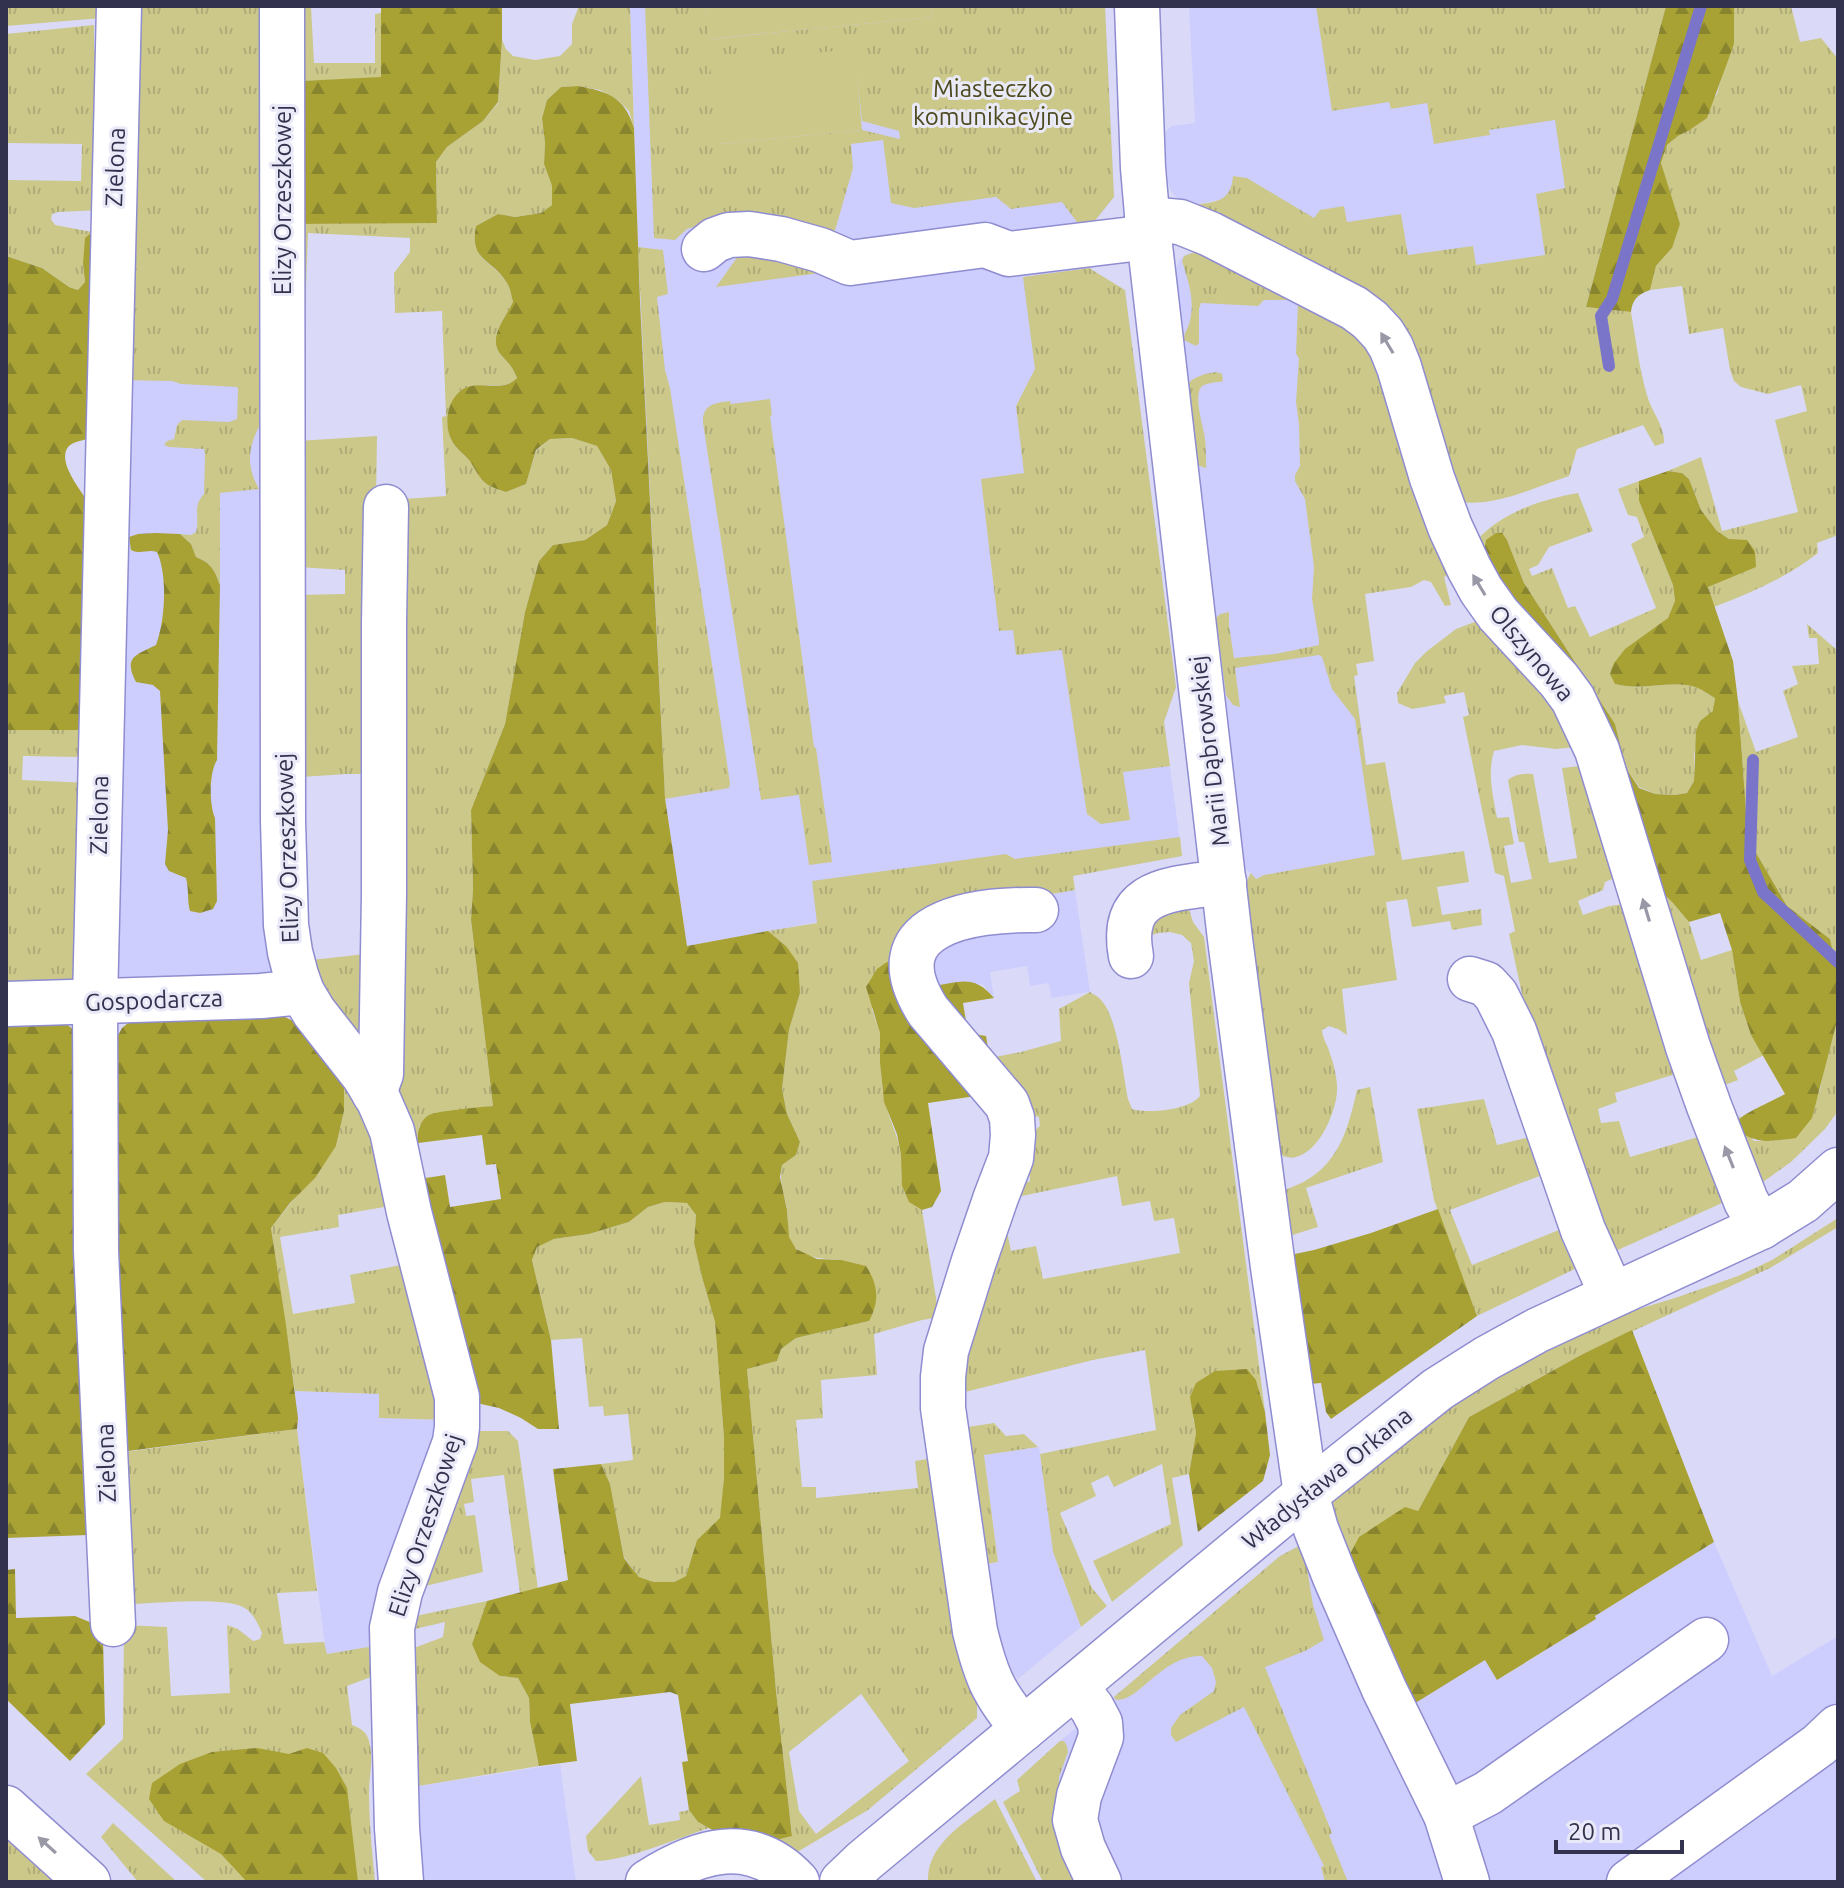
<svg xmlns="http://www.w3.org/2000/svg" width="1844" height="1888" viewBox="0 0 1844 1888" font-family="Ubuntu,sans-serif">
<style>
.built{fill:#cecefe}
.grass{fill:url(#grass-tufts);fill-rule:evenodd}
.forest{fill:url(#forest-firs)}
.pitch{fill:#cbc88a}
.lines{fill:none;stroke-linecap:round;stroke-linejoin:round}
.stream{stroke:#7b75ca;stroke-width:12}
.minor-casing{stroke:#8f8cd0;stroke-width:47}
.major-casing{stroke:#8f8cd0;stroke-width:47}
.minor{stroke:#fff;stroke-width:44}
.major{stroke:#fff;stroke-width:44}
.oneway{fill:#9898a6}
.labels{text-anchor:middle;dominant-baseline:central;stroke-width:6;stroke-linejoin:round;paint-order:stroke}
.park-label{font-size:24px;fill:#4d4a1e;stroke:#e9e9f8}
.street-label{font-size:24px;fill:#32314e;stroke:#e9e9f8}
</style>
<defs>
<pattern id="grass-tufts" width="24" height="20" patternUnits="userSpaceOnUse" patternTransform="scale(2)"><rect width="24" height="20" fill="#cbc88a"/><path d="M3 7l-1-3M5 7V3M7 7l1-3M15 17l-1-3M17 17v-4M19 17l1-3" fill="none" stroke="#afac79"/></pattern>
<pattern id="forest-firs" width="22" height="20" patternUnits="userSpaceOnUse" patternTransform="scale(2)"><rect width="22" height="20" fill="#a8a134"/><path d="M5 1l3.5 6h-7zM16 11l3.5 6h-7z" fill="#89842e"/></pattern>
</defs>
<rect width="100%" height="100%" fill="#dadaf8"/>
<g class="built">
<path d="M 630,6 L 1105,6 L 1114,197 L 1085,234 L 1089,268 L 1125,290 L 1176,687 L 1164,722 L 1182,856 L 687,946 L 665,798 L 640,302 Z"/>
<path d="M 1189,6 L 1666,6 L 1586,307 L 1419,312 L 1233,185 L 1229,194 L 1222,199 L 1190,206 L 1180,201 L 1172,193 L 1168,183 L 1164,134 L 1171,126 L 1195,123 Z"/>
<path d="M 1189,253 L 1301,292 L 1379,855 L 1264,875 L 1256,879 L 1240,863 L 1226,696 L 1173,278 L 1175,270 L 1180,259 Z"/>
<path d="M 118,373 L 275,377 L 276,977 L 108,985 Z"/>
<path d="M 1075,890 L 1090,992 L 1051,998 L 1049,983 L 1030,986 L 1027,966 L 990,972 L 994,998 L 982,984 L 931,986 L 909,925 L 912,918 Z"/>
<path d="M 295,1391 L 379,1394 L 403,1419 L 447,1420 L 380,1645 L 326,1654 L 297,1429 Z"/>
<path d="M 1039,1447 L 1053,1552 L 1081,1627 L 1018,1679 L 991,1643 L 980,1565 L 998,1562 L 984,1455 Z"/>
<path d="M 1331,1503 L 1503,1677 L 1596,1619 L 1595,1616 L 1714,1542 L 1772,1676 L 1838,1636 L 1838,1882 L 1084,1882 L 1038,1762 L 1060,1741 L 1202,1624 L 1280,1556 L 1333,1527 Z"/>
<path d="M 560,1764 L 576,1882 L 421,1882 L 412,1787 Z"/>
</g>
<g class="grass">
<path d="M 6,6 L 102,6 L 102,18 L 6,26 Z"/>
<path d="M 124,6 L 271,6 L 268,409 C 253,438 241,457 259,489 L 220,493 L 220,585 C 215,570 211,563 196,557 L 191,544 L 180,534 L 191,535 L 196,532 C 200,518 192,506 204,494 L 205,455 L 204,449 L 169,447 L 164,445 L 167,441 L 174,439 L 177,425 L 182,420 L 229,422 L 237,419 L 238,389 L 237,387 L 181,384 L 172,381 L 118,380 Z"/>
<path d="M 294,6 L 311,6 L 314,63 L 375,63 L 375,14 L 381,13 L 381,78 L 301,81 L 297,91 L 294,117 L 299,224 L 437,222 L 436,162 L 447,147 L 483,121 L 498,103 L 502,40 L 506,49 L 513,56 L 535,60 L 560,56 L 572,44 L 572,24 L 579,6 L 630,6 L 634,128 L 629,111 L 618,100 L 600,90 L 578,86 L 561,87 L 547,100 L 542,118 L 545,143 L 544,164 L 552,186 L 552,205 L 541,213 L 515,217 L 498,214 L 476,226 C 469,262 492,259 507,283 C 511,289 511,296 513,302 C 505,319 486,339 502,356 C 510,365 512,366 517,378 C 499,396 475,373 456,397 C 446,409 445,429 453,443 C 457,450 465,455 470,461 C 476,469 480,481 488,485 C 493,488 500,490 506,492 L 526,484 L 536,451 L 550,439 L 572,438 L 597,446 L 611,470 L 616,501 L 607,525 L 585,540 L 553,545 L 539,561 L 525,612 L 505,724 L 471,810 L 473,889 L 471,921 L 493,1106 L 429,1115 L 419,1126 L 418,1143 L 409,1145 L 413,1180 L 411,1184 L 396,1107 L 390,1046 L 384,1042 L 373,1046 L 366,1051 C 335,1041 307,980 299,951 L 294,777 L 295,595 L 345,594 L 345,570 L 298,567 L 297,441 L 377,436 L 376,501 L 446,496 L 442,417 L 446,416 L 442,311 L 395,313 L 394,273 L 410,252 L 410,238 L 308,233 L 305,315 L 297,310 L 294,296 L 290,125 ZM 347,774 L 374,774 L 374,953 L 312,960 L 300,844 L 300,777 Z"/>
<path d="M 645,6 L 706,6 L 710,39 L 932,17 L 931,6 L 1105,6 L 1114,197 L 1085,233 L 1062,202 L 1011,209 L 996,197 L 914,208 L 891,203 L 883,140 L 851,144 L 853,168 L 834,234 L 715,220 L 687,229 L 675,240 L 654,238 ZM 854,49 L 862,121 L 899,131 L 900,139 L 862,130 L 718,144 Z"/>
<path d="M 1316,6 L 1666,6 L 1586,307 L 1631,312 C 1636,340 1639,368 1647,395 C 1651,411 1665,426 1664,443 L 1655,446 L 1643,425 L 1577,449 L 1569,476 C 1536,487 1495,507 1460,502 L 1405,352 L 1190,206 C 1214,201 1231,204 1233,176 L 1247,178 L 1314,218 L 1320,210 L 1344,206 L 1347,222 L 1401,214 L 1408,255 L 1473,246 L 1476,265 L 1545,255 L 1536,194 L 1565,188 L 1555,120 L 1489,130 L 1490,135 L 1434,144 L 1427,103 L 1391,109 L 1389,102 L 1332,111 Z"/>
<path d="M 1734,6 L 1791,6 L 1800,42 L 1821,38 L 1838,59 L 1838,535 L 1817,543 L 1818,553 C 1786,578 1752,592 1714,607 L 1708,586 L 1755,567 L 1729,539 L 1717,531 L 1701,510 L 1689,479 L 1682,473 L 1668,471 L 1701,457 L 1722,531 L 1798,512 L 1775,420 L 1807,411 L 1801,385 L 1768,394 L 1741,387 L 1734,381 L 1730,370 L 1723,328 L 1689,334 L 1682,286 L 1650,290 L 1656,266 L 1672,248 L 1661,163 L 1667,145 L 1678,136 L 1688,131 L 1717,94 L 1723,70 L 1734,44 Z"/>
<path d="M 94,25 L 94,50 L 103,50 L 101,210 L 58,212 L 52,214 L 51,219 L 55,225 L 92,232 L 83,264 L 85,283 L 78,290 L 69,287 L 42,268 L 6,256 L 6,180 L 81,181 L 82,144 L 6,143 L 6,34 Z"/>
<path d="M 638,247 L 663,250 L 668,294 L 657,297 L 665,370 L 670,388 L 730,783 L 729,788 L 665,799 Z"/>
<path d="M 743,249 L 753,249 L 820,273 L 716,287 Z"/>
<path d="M 1200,250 L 1359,323 L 1459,571 L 1444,577 L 1451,605 L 1445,606 L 1431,582 L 1424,580 L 1411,587 L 1365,594 L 1374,661 L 1356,664 L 1358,675 L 1354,676 L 1366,765 L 1385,762 L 1402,860 L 1464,851 L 1469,882 L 1437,887 L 1442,915 L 1481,909 L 1482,925 L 1452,930 L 1450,921 L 1412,927 L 1407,899 L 1386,902 L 1397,980 L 1342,989 L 1347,1035 L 1338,1029 L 1329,1026 L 1322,1030 C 1323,1040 1328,1045 1330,1054 C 1334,1064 1336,1074 1337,1085 C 1339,1107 1320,1152 1296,1157 C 1290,1159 1283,1156 1278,1154 L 1244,886 L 1251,873 L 1256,879 L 1264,875 L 1375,855 L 1355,719 L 1332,689 L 1322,657 L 1319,655 L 1235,668 L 1240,707 L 1233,705 L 1226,695 L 1216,618 L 1220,614 L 1229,612 L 1229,625 L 1234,658 L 1275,654 L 1319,645 L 1319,640 L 1312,599 L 1314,567 L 1305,499 L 1295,481 L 1295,475 L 1300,466 L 1299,424 L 1296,402 L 1299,358 L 1296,354 L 1298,303 L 1295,300 L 1264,300 L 1258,306 L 1201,303 L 1199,309 L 1199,343 L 1196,346 L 1184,340 C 1184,332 1188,329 1190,321 C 1195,299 1188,281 1182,261 L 1184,256 Z"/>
<path d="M 1089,268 L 1125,290 L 1176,687 L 1164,722 L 1170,766 L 1123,772 L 1130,820 L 1101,824 L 1087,814 L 1062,650 L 1016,655 L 1013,630 L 999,631 L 981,479 L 1024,473 L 1016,406 L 1035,369 L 1023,277 Z"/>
<path d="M 1216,372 L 1222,374 L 1223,381 C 1217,383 1203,382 1200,389 C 1195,398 1202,423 1204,433 C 1206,443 1206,454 1206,465 L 1206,468 L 1197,465 L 1186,385 C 1195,376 1204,374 1216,372 Z"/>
<path d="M 770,399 L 772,415 L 770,416 L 814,747 L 816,748 L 832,862 L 809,865 L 799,795 L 761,800 L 703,423 C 702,404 715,403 730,401 L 731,404 Z"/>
<path d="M 1639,481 L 1639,501 L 1673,585 L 1675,602 L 1668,618 L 1648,634 L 1615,684 C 1640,691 1666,681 1692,686 C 1700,688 1708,694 1715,698 L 1714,711 L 1700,721 L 1694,756 L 1694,781 L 1687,793 L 1675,795 L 1655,794 L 1639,787 L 1626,768 L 1615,724 L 1524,583 L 1507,540 L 1483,560 L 1477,540 C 1501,513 1542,499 1578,493 L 1593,531 L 1549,547 L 1538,565 L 1529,569 L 1532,576 L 1552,568 L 1568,608 L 1575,606 L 1590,637 L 1656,608 L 1631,544 L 1644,537 L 1637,517 L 1628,515 L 1618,489 Z"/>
<path d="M 1480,620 L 1542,675 L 1574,747 L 1556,749 L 1522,745 L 1494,751 C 1487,774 1493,795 1497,818 L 1509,817 L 1514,844 L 1504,846 L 1511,883 L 1532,879 L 1524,842 L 1519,842 L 1508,780 C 1515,774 1524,773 1533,774 L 1549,863 L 1577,858 L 1562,768 L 1580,766 L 1617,877 L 1605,882 L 1603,890 L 1578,901 L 1583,915 L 1609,906 L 1625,904 L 1682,1072 L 1615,1093 L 1617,1102 L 1598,1109 L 1601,1123 L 1619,1121 L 1630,1157 L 1705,1135 L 1723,1183 L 1722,1203 L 1609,1254 L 1538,1067 L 1509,934 L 1515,931 L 1504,876 L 1495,873 L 1463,717 L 1469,715 L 1464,692 L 1444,696 L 1446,703 L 1412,709 L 1398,703 L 1397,693 L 1415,663 L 1426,652 L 1456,629 Z"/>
<path d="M 1807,624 L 1838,651 L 1838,973 L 1830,939 L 1787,906 L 1748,839 L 1738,701 L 1756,752 L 1798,737 L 1783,691 L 1798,684 L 1792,666 L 1819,664 L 1817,638 L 1809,638 Z"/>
<path d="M 6,730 L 81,730 L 81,757 L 23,756 L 22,780 L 91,783 L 82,986 L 6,994 Z"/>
<path d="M 1180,837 L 1182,856 L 1073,876 L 1075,890 L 912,918 L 872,1009 C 874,1017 878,1025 880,1033 C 883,1056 879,1080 885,1102 C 889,1119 897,1133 900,1150 C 906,1178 893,1192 922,1210 L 939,1317 L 922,1320 L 874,1334 L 877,1375 L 821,1380 L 823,1418 L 796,1420 L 802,1487 L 816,1487 L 816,1498 L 918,1488 L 915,1461 L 940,1457 L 972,1690 L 977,1705 L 977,1718 L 868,1810 L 794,1854 L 776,1840 L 792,1835 L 776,1691 L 747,1369 L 777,1361 L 781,1349 L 796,1338 L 869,1321 L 841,1260 C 822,1259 793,1258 788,1234 C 787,1226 788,1217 787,1209 C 784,1192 779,1182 782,1165 L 796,1155 L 800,1142 L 787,1114 L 782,1089 L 789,1030 L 800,993 L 786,946 L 768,931 L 817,923 L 812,881 L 1006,854 L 1015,859 ZM 861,1694 L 909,1761 L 816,1834 L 799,1811 L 789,1752 Z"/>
<path d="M 1646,877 L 1673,903 L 1689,922 L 1701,960 L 1732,950 L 1740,1002 L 1751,1035 L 1764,1055 L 1734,1071 L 1738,1080 L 1722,1086 Z"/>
<path d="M 1170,909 L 1189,909 L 1193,922 L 1204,937 L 1265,1412 L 1256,1380 L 1193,1418 L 1196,1433 L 1189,1474 L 1172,1478 L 1183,1545 L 1112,1602 L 1093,1561 L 1171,1524 L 1162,1464 L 1114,1487 L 1108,1475 L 1091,1483 L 1096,1496 L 1060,1513 L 1092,1588 L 1107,1606 L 1081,1627 L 1053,1552 L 1040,1454 L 1156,1430 L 1145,1350 L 1093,1360 L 957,1394 L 1001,1203 L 1011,1251 L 1036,1246 L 1043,1279 L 1180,1253 L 1174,1218 L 1154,1221 L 1150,1201 L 1122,1206 L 1117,1176 L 1003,1200 L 1019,1186 L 1030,1181 C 1029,1163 1024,1138 1040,1126 L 1039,1117 L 1029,1115 L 990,1058 L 1021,1052 L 1061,1041 L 1059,1009 L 1090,992 C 1094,995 1098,996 1101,1000 C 1118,1018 1123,1074 1128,1099 L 1132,1109 C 1149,1114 1189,1110 1200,1096 L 1189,983 L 1194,961 L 1191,943 L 1182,935 L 1170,932 L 1158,933 L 1146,937 L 1141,933 Z"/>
<path d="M 1838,1017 L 1838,1111 L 1825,1129 L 1791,1162 L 1763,1182 L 1747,1169 L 1725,1122 L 1741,1116 L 1736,1122 L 1754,1141 L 1773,1141 L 1796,1137 L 1820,1090 L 1824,1067 Z"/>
<path d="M 344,1086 L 364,1099 L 390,1206 L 338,1215 L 339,1227 L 280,1237 L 293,1314 L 355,1303 L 350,1275 L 411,1263 L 447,1420 L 379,1418 L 379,1394 L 295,1391 L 271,1228 L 336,1146 L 344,1111 Z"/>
<path d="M 1370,1087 L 1383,1162 L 1306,1188 L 1318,1227 L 1286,1237 L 1282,1192 C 1290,1187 1298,1185 1305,1181 C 1340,1162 1349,1125 1357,1090 Z"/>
<path d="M 1484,1099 L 1497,1145 L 1530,1137 L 1550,1172 L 1450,1210 L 1472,1265 L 1569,1226 L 1583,1265 L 1477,1316 L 1434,1200 L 1417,1109 Z"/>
<path d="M 665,1202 L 687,1203 L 696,1215 L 694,1243 L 702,1277 L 715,1322 L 724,1438 L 724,1478 L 721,1518 L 697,1540 L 686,1576 L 674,1582 L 654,1582 L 639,1577 L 624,1557 L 610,1484 L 601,1464 L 633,1460 L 628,1414 L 604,1416 L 603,1406 L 589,1407 L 582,1338 L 551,1340 L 532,1260 L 537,1246 L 554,1239 L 589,1234 L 629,1222 L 648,1207 Z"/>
<path d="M 1838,1218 L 1838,1227 L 1770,1268 L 1581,1355 L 1469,1417 L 1418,1511 L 1350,1575 L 1331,1503 L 1435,1416 L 1516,1365 L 1561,1341 L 1626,1313 L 1678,1297 L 1738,1276 L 1772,1260 Z"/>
<path d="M 994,1423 L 1006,1436 L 1024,1434 L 1038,1447 L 984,1455 L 998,1562 L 980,1565 L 963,1438 L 968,1427 Z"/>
<path d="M 297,1429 L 317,1591 L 277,1593 L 284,1644 L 324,1642 L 327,1654 L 380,1645 L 376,1675 L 347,1686 L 352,1725 C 360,1728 367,1732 369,1741 C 374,1759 369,1775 369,1792 C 369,1822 372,1852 375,1882 L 207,1882 L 86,1774 L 123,1739 L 124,1625 L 167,1627 L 171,1696 L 230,1693 L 227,1625 L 238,1629 L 253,1641 L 260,1639 L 262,1633 C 258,1624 253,1612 243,1607 C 224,1597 158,1603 134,1604 L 117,1453 Z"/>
<path d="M 471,1431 L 508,1431 L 518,1441 L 538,1589 L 520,1593 L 504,1475 L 471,1479 L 474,1502 L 464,1504 L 466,1516 L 475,1515 L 483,1572 L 417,1588 Z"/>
<path d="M 1303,1544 L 1313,1605 L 1324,1640 L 1305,1651 L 1265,1667 L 1332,1833 L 1329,1835 L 1348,1882 L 1325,1882 L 1321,1867 L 1324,1866 L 1244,1707 L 1176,1742 L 1171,1735 L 1171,1728 L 1180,1715 L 1214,1691 L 1216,1682 L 1212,1668 L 1202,1656 C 1161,1655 1141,1701 1116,1700 L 1114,1697 L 1280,1556 Z"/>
<path d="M 487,1601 L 472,1644 L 500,1676 L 518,1678 L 529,1698 L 530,1722 L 539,1766 L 412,1787 L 414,1648 L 443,1637 L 445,1622 L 406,1631 L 406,1618 Z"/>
<path d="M 1060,1741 L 1064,1741 L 1067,1746 L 1068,1752 L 1059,1777 L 1059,1799 L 1088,1882 L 1043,1882 L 1003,1802 L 1020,1791 L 1017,1780 Z"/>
<path d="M 641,1776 L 649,1825 L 680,1820 L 679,1812 L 689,1810 L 698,1822 L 709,1828 C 678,1838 626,1861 596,1861 L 588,1851 L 586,1836 Z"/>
<path d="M 995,1799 L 1037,1882 L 928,1882 C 926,1843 968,1821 995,1799 Z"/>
<path d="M 113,1823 L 177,1882 L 138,1882 L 101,1837 Z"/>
<path d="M 6,1838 L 54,1882 L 6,1882 Z"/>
</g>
<g class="forest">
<path d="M 381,6 L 502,6 L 502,40 L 498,102 L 483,121 L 447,147 L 436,162 L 437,223 L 298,224 L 301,81 L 381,77 Z"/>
<path d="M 1666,6 L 1734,6 L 1734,44 L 1707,118 L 1688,131 L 1678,136 L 1667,145 L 1661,163 L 1680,224 L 1672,248 L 1656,266 L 1650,290 C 1637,295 1633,299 1631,312 L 1586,307 Z"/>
<path d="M 578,86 C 608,92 624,96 634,128 L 640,302 L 665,798 L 687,946 L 768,931 L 786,946 L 798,963 L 800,993 L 789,1030 L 782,1089 L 787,1114 L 800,1142 L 796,1155 L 782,1165 L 780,1177 L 787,1210 L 789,1237 L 796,1249 L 817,1259 L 841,1260 L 866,1266 C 878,1284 880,1301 869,1321 L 796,1338 L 781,1349 L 777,1361 L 747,1369 L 776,1691 L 792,1836 L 776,1840 L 716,1832 L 698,1822 L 689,1810 L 682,1762 L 688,1761 L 678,1695 L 670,1692 L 570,1704 L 577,1761 L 539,1766 L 530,1722 L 529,1698 L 518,1678 L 500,1676 L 480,1662 L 472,1644 L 487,1601 L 568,1580 L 553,1469 L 601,1464 L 610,1484 L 624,1558 L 639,1577 L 654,1582 L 674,1582 L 686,1576 L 697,1540 L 720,1518 L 724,1478 L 724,1438 L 715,1322 L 702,1277 L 694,1243 L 696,1215 L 687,1203 L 665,1202 L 648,1207 L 629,1222 L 589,1234 L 554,1239 L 537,1247 L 532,1260 L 551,1340 L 559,1429 L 538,1429 L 521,1418 L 499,1408 L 481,1404 L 468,1391 L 413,1180 L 445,1175 L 450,1207 L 501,1199 L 496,1164 L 486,1165 L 482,1135 L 418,1143 C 417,1133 419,1121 429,1115 C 437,1111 481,1107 493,1106 L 471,920 L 473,889 L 471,810 L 505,724 L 525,612 L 539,561 L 553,545 L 585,540 L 607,525 L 616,501 L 611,470 L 597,446 L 572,438 L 550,439 L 536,450 L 526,484 L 506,492 C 500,490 493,488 488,485 C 479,480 475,467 469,460 C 464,454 455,448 452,441 C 445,428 446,410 454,398 C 472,372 498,397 517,378 C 512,366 510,365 502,356 C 486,339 505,319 513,302 C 511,296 511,289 507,283 C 492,258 469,262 476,226 L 498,214 L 515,217 L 541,213 L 552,205 L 552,186 L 544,164 L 545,143 L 542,118 L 547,100 L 561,87 Z"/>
<path d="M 92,232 L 93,437 C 86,440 73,441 68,447 C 57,462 80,489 88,502 L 81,730 L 6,730 L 6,256 L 42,268 L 69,287 L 78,290 L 85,282 L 83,264 L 85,238 Z"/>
<path d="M 1668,471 L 1682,473 L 1689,479 L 1701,510 L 1717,531 L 1729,539 L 1747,540 L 1755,551 L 1756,567 L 1708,587 L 1733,661 L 1738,701 L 1748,839 L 1787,906 L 1830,939 L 1838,973 L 1838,1017 L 1812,1118 L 1796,1138 C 1771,1141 1761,1145 1739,1132 L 1736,1122 C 1743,1113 1773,1101 1785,1094 L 1751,1035 L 1740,1002 L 1732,950 L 1720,913 L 1689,922 L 1673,903 L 1646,877 L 1483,560 L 1486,540 L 1496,533 L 1502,533 L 1507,540 L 1524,583 L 1615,724 L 1626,768 L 1639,788 L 1655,794 L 1675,795 L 1687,793 L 1694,781 L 1696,731 L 1700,721 L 1713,711 L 1715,698 C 1708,694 1700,688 1692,686 C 1666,681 1641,691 1615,684 L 1610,674 L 1614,663 L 1625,649 L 1668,618 L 1675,601 L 1673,585 L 1639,501 L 1639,481 Z"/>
<path d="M 155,533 L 180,534 L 191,544 L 196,557 C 212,564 214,569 220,585 L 217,760 C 209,773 209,804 215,818 L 217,901 L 213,909 L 200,913 L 190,911 C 187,900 189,889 186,878 L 169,871 L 165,864 L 168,830 L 160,691 L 153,685 L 136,682 C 123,657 136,655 156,645 C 165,621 168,576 157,552 C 147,549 141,555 131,550 L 129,537 L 138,534 Z"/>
<path d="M 887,962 L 897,965 L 931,986 C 960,983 973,973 994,998 L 963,1003 L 968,1033 L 986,1036 L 993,1077 L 976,1096 L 928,1103 L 941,1191 L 932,1207 L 922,1210 L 909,1202 L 902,1186 L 901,1155 L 897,1134 L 884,1102 L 880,1062 L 880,1033 L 866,987 L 877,969 Z"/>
<path d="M 267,1008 L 293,1021 L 318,1038 L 344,1086 L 344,1111 L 336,1146 L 315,1178 L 290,1203 L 271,1228 L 286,1325 L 298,1418 L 297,1429 L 113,1453 L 88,1535 L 6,1538 L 6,1014 L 57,1017 L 74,1030 L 114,1043 L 122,1028 L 133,1019 Z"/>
<path d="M 1438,1209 L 1477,1316 L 1331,1419 L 1326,1412 L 1321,1383 L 1309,1384 L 1290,1255 L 1314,1250 L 1371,1233 Z"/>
<path d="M 1632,1330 L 1714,1542 L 1595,1616 L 1596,1619 L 1497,1680 L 1485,1660 L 1404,1710 L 1350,1575 L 1350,1554 L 1359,1537 L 1405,1507 L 1418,1511 L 1469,1417 L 1581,1355 Z"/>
<path d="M 1247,1369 L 1256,1380 L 1265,1412 L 1270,1455 L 1263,1481 L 1198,1532 L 1189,1474 L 1196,1433 L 1190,1397 L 1196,1383 L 1215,1371 Z"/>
<path d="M 15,1569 L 16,1618 L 75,1616 L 92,1623 L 103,1638 L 105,1724 L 70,1761 L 6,1699 L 6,1570 Z"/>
<path d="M 257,1748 L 289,1754 L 307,1748 L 323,1753 L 336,1768 L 347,1788 L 358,1882 L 247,1882 L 221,1854 L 164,1821 L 149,1799 L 152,1783 L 180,1764 L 212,1752 Z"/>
</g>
<g class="pitch">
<path d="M 706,6 L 931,6 L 932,17 L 709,39 Z"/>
<path d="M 855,49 L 862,130 L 718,144 L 710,63 Z"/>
</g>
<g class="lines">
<g class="stream">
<path d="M 1609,366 L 1601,316 L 1612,299 L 1701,6"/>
<path d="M 1753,760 L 1750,860 L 1763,892 L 1838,962"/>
</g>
<defs>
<g id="minor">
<path d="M 282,6 L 283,821 L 286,925 L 290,952 L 296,975 L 302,992 L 314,1012 L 364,1076 L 379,1101 L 392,1131 L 409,1212 L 457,1397 L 457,1427 L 455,1442 L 400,1592 L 392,1628 L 397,1828 L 401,1882"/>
<path d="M 1137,6 L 1143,168 L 1149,237 L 1230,939 L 1273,1267 L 1306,1494 L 1316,1529 L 1335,1577 L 1384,1689 L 1446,1815 L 1467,1882"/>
<path d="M 1147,219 L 1180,222 L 1210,234 L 1354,308 L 1370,320 L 1383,334 L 1391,347 L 1399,367 L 1432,478 L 1450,527 L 1469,568 L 1481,590 L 1498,614 L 1559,680 L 1573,699 L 1597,750 L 1688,1047 L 1709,1106 L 1746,1201 L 1761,1227"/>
<path d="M 704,249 L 715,240 L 729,235 L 749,234 L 781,239 L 820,250 L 850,263 L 985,245 L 1009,254 L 1149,237"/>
<path d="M 1131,956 C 1118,887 1174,889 1224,882"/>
<path d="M 1470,979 L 1486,984 L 1496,995 L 1514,1031 L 1583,1230 L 1612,1295"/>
<path d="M 6,1004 L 261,996 L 302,992"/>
<path d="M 374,1093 L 381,1074 L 384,894 L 384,623 L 386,507"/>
<path d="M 113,1624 L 96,1251 L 95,1002 L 119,6"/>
<path d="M 1075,1686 L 1092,1708 L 1100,1723 L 1101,1737 L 1079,1796 L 1075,1820 L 1083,1848 L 1099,1882"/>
<path d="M 1023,1729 C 993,1693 986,1676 975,1631 L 943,1408 L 943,1377 L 946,1351 L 973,1264 L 996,1197 L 1011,1158 L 1013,1135 L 1012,1118 L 1007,1104 L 928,1011 C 872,923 972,909 1036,910"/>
<path d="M 1446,1815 L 1488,1793 L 1706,1640"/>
<path d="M 648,1882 C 698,1850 751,1833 797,1882"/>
<path d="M 842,1882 L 864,1861 L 1306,1494 L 1438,1389 L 1487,1358 L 1538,1330 L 1761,1227 L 1803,1201 L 1838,1170"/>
<path d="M 1629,1882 L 1819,1745 L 1838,1727"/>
</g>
<path id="major" d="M 6,1808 L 88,1882"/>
</defs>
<use href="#minor" class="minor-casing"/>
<use href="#major" class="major-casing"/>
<use href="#minor" class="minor"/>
<use href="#major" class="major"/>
</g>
<defs><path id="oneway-solid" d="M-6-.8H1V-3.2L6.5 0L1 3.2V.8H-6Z" transform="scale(2)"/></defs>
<g class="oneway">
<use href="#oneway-solid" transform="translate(1387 343) rotate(-121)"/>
<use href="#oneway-solid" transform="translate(1479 585) rotate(-121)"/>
<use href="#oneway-solid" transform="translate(1646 910) rotate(-107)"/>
<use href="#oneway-solid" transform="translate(1729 1157) rotate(-112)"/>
<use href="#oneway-solid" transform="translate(47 1845) rotate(-138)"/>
</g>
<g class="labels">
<g class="park-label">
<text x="993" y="88">Miasteczko<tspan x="993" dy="28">komunikacyjne</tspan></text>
</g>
<g class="street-label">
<text transform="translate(115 167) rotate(-88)">Zielona</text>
<text transform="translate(282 200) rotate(-90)">Elizy Orzeszkowej</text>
<text transform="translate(1532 653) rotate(50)">Olszynowa</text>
<text transform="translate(1209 751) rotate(-97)">Marii Dąbrowskiej</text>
<text transform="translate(99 815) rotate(-89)">Zielona</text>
<text transform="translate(287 848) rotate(-92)">Elizy Orzeszkowej</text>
<text transform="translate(154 1000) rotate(-2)">Gospodarcza</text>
<text transform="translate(106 1463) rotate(-92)">Zielona</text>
<text transform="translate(1327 1478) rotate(-39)">Władysława Orkana</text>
<text transform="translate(425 1525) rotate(-72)">Elizy Orzeszkowej</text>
</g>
</g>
<rect width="1844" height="1888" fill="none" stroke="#32314e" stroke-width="16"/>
<path d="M1556 1840v12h126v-12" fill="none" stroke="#32314e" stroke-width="4"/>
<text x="1568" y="1840" font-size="24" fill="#32314e" stroke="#e9e9f8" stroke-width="6" paint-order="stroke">20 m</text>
</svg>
